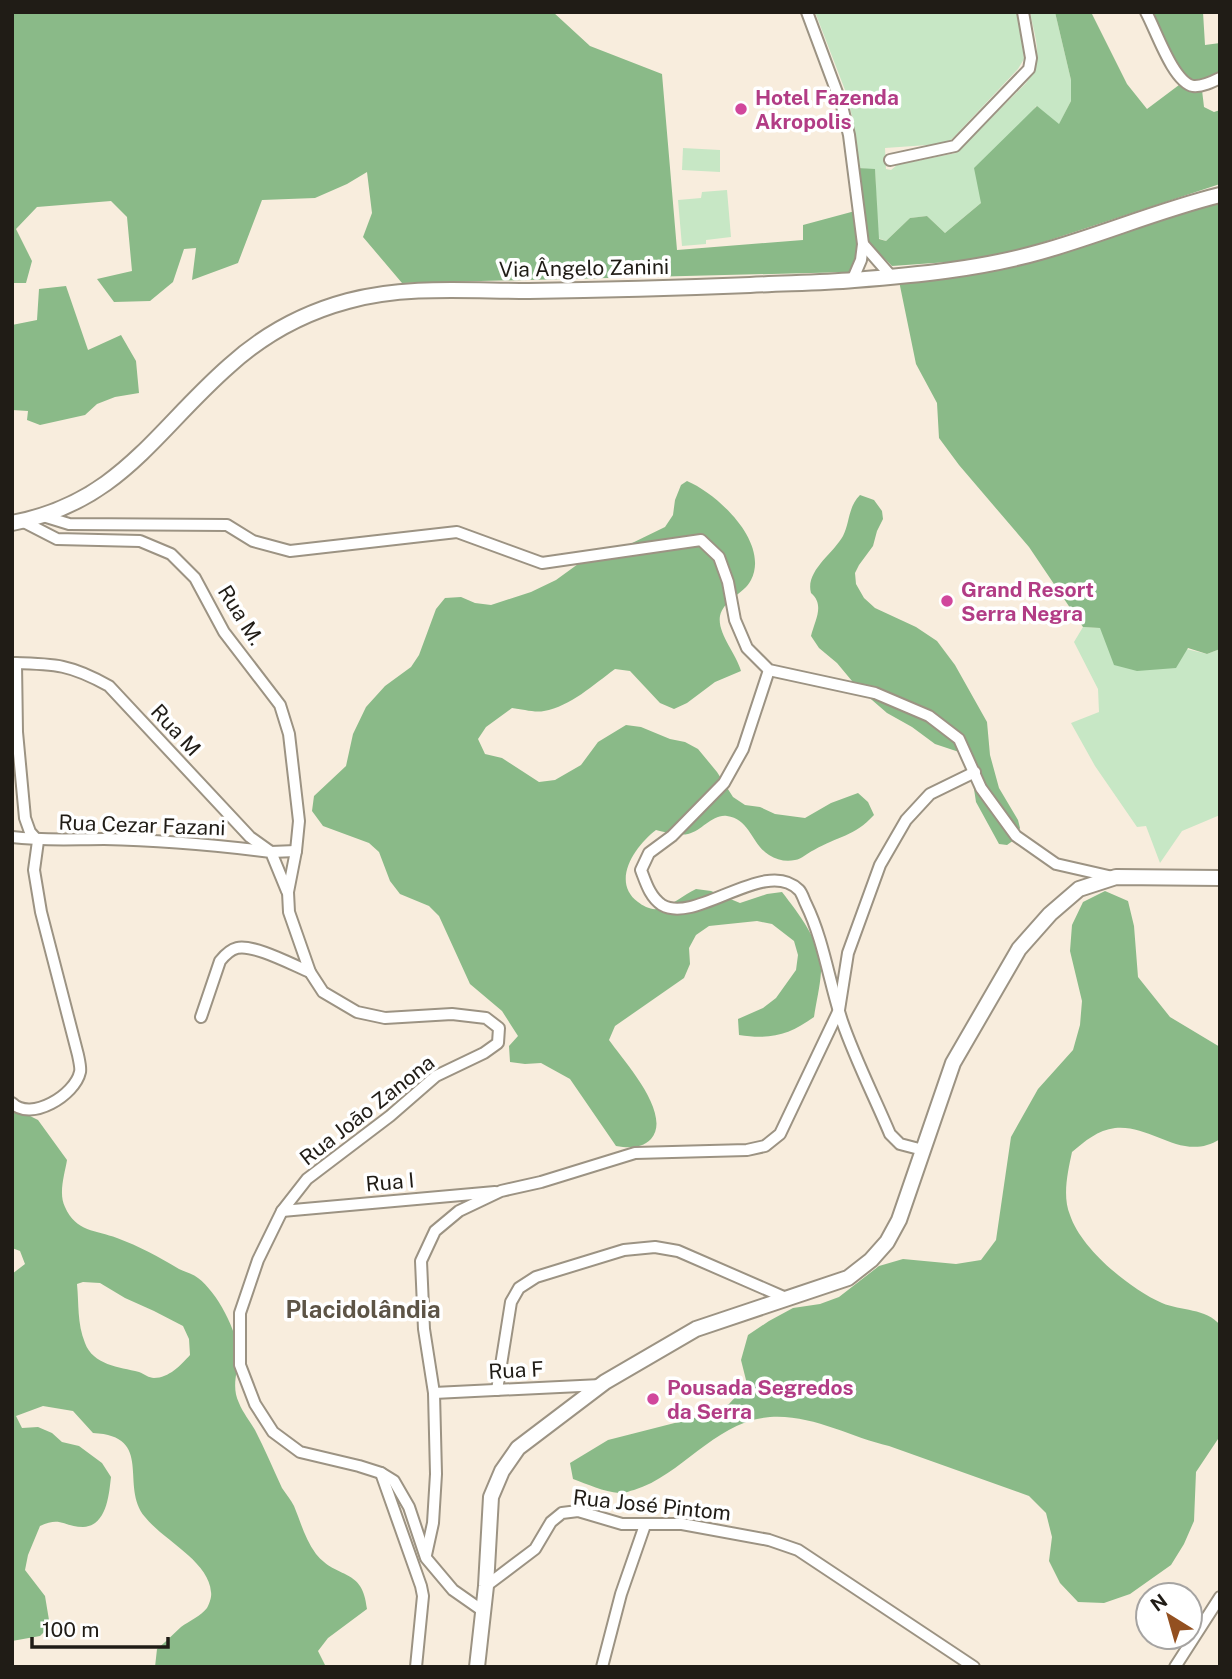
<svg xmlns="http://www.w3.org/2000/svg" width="1232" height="1679" viewBox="0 0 1232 1679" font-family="'Public Sans',sans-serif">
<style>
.green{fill:#c7e7c5}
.forest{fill:#8aba88;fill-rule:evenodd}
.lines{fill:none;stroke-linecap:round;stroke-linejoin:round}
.street-casing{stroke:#9c9383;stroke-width:14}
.secondary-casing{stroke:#9c9383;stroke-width:18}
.street{stroke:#fff;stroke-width:10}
.secondary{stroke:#fff;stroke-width:14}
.hotel-dot{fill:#d1479c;stroke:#fff;stroke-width:2.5}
.labels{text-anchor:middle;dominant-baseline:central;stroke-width:7;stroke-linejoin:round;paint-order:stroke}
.hotel-label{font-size:21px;font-weight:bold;fill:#b23c85;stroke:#fff;text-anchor:start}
.street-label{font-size:21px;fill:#201c16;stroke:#fff}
.quarter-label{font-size:24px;font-weight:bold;fill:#5d5446;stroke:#fff}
</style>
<rect width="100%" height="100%" fill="#f8eddd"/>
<g class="green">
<path d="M 815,12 L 1018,12 L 1024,59 L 1018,69 L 952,139 L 942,144 L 885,148 L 886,169 L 891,170 L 897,165 L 956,153 L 1026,83 C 1045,59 1035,39 1030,12 L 1055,12 L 1071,80 L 1071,101 L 1059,125 L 1036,106 L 981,203 L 945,233 L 927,216 L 910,218 L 886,241 L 878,238 L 875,170 L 858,168 L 852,116 L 845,90 Z"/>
<path d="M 683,148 L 720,150 L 720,172 L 682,170 Z"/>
<path d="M 727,190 L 731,237 L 706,240 L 706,244 L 682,246 L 678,200 L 701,198 L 702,192 Z"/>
<path d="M 1083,627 L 1100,628 L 1207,654 L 1220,649 L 1220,815 L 1182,831 L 1160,863 L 1146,826 L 1137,827 L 1095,766 L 1071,723 L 1099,712 L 1098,689 L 1074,642 Z"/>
</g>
<g class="forest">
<path d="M 12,12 L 553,12 L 590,46 L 662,74 L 677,250 L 803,240 L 803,225 L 855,211 C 857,233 862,253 850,272 L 402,283 L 363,237 L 372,213 L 367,172 L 347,184 L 315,198 L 262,200 L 238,263 L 192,280 L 196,248 L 184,249 L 173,282 L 150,301 L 114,302 L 97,279 L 132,271 L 127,217 L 111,201 L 37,207 L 16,229 L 32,261 L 26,283 L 12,283 Z"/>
<path d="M 1055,12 L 1091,12 L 1127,84 L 1147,109 L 1179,85 L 1193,91 L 1202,90 L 1204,107 L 1214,112 L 1220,110 L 1220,184 L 1014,252 L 976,260 L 892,266 L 867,241 L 858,168 L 875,169 L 879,239 L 886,241 L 910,218 L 927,216 L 945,233 L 981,203 L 974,168 L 1037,106 L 1059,124 L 1071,101 L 1071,80 Z"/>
<path d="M 1153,12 L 1203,12 L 1205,45 L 1220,43 L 1220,74 L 1195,83 L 1181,74 Z"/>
<path d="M 1220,200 L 1220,649 L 1207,654 L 1188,648 L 1176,668 L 1137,671 L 1114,665 L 1100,628 L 1083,627 L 1029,547 L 959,465 L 939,438 L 937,403 L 916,364 L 899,281 L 968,274 L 1006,268 Z"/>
<path d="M 66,286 L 88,350 L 121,335 L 136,361 L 139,393 L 115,397 L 97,404 L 85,415 L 40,425 L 27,420 L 28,411 L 12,410 L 12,325 L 37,320 L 39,289 Z"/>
<path d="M 687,481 C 718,494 770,543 751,580 C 744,594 723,600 720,616 C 717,633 736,653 741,671 L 715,682 L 687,703 L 674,709 L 660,703 L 630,671 L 615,669 C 593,685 571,706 544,711 C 535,713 522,709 512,708 L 486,727 L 478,739 L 485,754 L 502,758 L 539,782 L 555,780 L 581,765 L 598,742 L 626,725 L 641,727 L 670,739 L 685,742 L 698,749 L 717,772 L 733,797 L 745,805 L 760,807 L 775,814 L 805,818 L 831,803 L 858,793 L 868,802 L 874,815 C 854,837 838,836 814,850 C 807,853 802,859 795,860 C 786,862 777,860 769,855 C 752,845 750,819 727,816 C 712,814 702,831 688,834 C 679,836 665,832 656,830 C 636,845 610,881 638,902 C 643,906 651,910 657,909 C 672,906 683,895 696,889 L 711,891 L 740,903 L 767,894 L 782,892 C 799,914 822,943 821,972 C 820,987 816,1003 814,1017 C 789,1035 770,1040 739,1035 L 738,1019 L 763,1008 L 776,998 L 796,970 L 798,955 L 794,941 L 772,924 L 757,921 L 709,926 L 696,935 L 689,948 L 690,964 L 684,978 L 615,1026 L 609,1040 C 623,1060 673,1114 651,1139 C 641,1149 629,1148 616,1146 L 570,1079 L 541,1063 L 525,1064 L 510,1062 L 509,1046 L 518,1036 L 502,1011 L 470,984 L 439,916 L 429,906 L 400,894 L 390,881 L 379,852 L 369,843 L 323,826 L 312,811 L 314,796 L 346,766 L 353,734 L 366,707 L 385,686 L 411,667 L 419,655 L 436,609 L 445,598 L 461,597 L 475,603 L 491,605 L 531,592 L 556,580 L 596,551 L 626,546 L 665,527 L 673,515 L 675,500 L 681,485 Z"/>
<path d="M 860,495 L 874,500 L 882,511 L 883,519 L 877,531 L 873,546 L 859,565 L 855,573 L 856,584 L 864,598 L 875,608 L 916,627 L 937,641 L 955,665 L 987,722 L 990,755 L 999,788 L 1018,820 L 1020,828 L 1014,840 L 1007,845 L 999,844 L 976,802 L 972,776 L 959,752 L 935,744 L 912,727 L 887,713 L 857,687 L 837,663 L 819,648 L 811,636 C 815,620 825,605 811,593 C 805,571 833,554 843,536 C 850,522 848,507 860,495 Z"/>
<path d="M 1105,891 L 1128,901 L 1134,926 L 1138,977 L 1170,1017 L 1220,1047 L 1220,1139 C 1183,1163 1152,1124 1115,1128 C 1098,1130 1085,1141 1072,1152 C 1068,1171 1062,1196 1070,1215 C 1081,1249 1130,1289 1162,1303 C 1181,1311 1206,1308 1220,1325 L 1220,1436 L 1196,1472 L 1194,1521 L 1184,1544 L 1171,1565 L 1130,1594 L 1104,1603 L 1078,1602 L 1060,1583 L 1049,1561 L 1052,1537 L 1046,1513 L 1029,1496 L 889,1446 C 850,1437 812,1414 770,1417 C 715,1421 684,1474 634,1490 C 629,1491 624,1494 619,1493 C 604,1492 587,1484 573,1479 L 570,1463 L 608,1440 L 706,1415 L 729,1404 L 747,1384 L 741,1360 L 748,1335 L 769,1321 L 793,1308 L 820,1304 L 839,1297 L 879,1266 L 903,1259 L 956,1264 L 981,1260 L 996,1240 L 1011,1137 L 1038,1089 L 1073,1050 L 1080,1025 L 1082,1001 L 1070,951 L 1072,925 L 1083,902 Z"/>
<path d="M 12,1107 L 38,1120 L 67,1160 C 65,1173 58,1193 65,1207 C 76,1232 96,1230 117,1238 C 139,1246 159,1257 179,1269 C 185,1272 193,1274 198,1278 C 217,1292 239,1333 238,1356 C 238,1373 231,1386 239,1403 C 243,1413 250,1421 255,1430 C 265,1449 273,1469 282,1488 C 286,1494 291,1500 294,1506 C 301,1523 305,1539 316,1554 C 337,1580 363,1567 367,1609 L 328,1638 L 318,1651 L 326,1667 L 155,1667 L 157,1649 C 166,1642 173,1634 181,1627 C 189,1621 201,1616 207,1608 C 209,1604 212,1597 211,1592 C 209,1561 163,1540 145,1517 C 119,1486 155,1436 93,1433 L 73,1411 L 43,1406 L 16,1416 L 22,1428 L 38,1427 L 52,1433 L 62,1442 L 79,1446 L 102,1463 L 111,1477 C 109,1494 107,1526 83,1527 C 64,1527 61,1516 40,1526 L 28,1555 L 25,1570 L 45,1596 L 50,1626 L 40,1636 L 12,1641 L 12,1274 L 25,1264 L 20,1251 L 12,1248 ZM 83,1282 L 100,1283 L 125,1298 L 154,1311 L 183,1326 L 189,1339 L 190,1355 C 181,1365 169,1378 154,1378 C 149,1378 144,1374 139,1372 C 119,1367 93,1365 85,1343 C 77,1323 79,1304 77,1284 Z"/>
</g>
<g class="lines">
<defs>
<g id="street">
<path d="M 807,12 L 842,106 L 849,135 L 863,244 L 861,260 L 852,281"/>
<path d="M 1146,12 C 1156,30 1173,82 1193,86 C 1202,87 1212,82 1220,78"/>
<path d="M 890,160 L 955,146 L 1029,69 L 1031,58 L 1023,12"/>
<path d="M 863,244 L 891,276"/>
<path d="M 43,516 L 69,524 L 227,525 L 253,541 L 290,551 L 457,532 L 542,563 L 701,540 L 719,557 L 728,582 L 735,620 L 747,648 L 769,670 L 875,693 L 929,716 L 959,739 L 981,788 L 1016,836 L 1056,864 L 1113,877"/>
<path d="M 22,521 L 57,539 L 140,541 L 171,554 L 195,578 L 224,632 L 280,705 L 289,734 L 299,821 L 296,851 L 288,892 L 289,912 L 310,972 L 323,992 L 357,1012 L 385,1018 L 452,1014 L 486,1018 L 499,1028 L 498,1043 L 484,1053 L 436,1076 L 390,1116 L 307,1179 L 282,1211 L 258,1260 L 240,1313 L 240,1365 L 255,1404 L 273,1432 L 300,1452 L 359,1466 L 381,1473 L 394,1481 L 409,1507 L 426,1558 L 453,1590 L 483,1611"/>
<path d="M 12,663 C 55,664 70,664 109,686 L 250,837 L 271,852 L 296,851"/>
<path d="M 769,670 L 743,749 L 724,783 L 672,836 L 649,853 L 641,870 C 646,883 650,897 662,905 C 696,925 766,856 799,890 C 802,893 804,900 806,904 C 824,941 829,982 842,1021 C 855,1059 874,1096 890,1134 L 900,1144 L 923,1150"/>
<path d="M 12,837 C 43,841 73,839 104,839 C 160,840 216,845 271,852 L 287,891"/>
<path d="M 201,1017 L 220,961 C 224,956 229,950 237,948 C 254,944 293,965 310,972"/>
<path d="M 12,1103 C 31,1122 75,1095 80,1072 C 81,1068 79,1060 78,1055 L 41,912 L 34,870 L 38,841 L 30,832 L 25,818 L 17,732 L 16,663"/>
<path d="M 282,1211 L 495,1192"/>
<path d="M 497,1390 L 511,1302 L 519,1288 L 536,1277 L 624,1250 L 655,1247 L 678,1251 L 786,1298"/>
<path d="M 434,1393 L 601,1385"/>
<path d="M 381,1473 L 421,1586 L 423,1596 L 416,1667"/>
<path d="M 426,1555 L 433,1523 L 436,1474 L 434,1393 L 424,1329 L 421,1261 L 435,1231 L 459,1211 L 501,1191 L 541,1182 L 635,1153 L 747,1150 L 765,1146 L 780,1134 L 839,1010 L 848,953 L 880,865 L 906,820 L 930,794 L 975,772"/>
<path d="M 486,1586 L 535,1549 L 551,1522 L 562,1513 L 578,1511 L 622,1524 L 682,1524 L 769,1540 L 798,1550 L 974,1667"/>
<path d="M 602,1667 L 621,1594 L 645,1525"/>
<path d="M 1175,1667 L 1220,1597"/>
</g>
<g id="secondary">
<path d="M 12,523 C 119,503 155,431 229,366 C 263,335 303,313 348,301 C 406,285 469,291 529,291 C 603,290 676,288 750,285 C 785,283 820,283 854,280 C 917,275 980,269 1040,252 C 1101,235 1159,210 1220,195"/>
<path d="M 477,1667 L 486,1586 L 491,1497 L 502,1471 L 518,1448 L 605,1382 L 696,1329 L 848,1278 L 871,1260 L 887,1242 L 899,1220 L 953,1063 L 1019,949 L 1050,914 L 1079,889 L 1116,877 L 1220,878"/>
</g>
</defs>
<use href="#street" class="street-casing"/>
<use href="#secondary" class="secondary-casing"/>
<use href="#street" class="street"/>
<use href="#secondary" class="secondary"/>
</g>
<g class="hotel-dot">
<circle cx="741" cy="109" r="7"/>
<circle cx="947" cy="601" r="7"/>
<circle cx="653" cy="1399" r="7"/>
</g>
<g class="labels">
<g class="hotel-label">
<text x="755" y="97">Hotel Fazenda<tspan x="755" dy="24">Akropolis</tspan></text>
<text x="961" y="589">Grand Resort<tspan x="961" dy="24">Serra Negra</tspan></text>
<text x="667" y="1387">Pousada Segredos<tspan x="667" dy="24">da Serra</tspan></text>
</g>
<g class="street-label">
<text transform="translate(584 268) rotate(-1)">Via Ângelo Zanini</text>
<text transform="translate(241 615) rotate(58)">Rua M.</text>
<text transform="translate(176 730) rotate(47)">Rua M</text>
<text transform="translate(142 825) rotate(2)">Rua Cezar Fazani</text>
<text transform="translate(367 1110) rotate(-38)">Rua João Zanona</text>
<text transform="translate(390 1182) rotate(-5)">Rua I</text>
<text transform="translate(516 1370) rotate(-3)">Rua F</text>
<text transform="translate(652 1505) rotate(6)">Rua José Pintom</text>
</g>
<g class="quarter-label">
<text x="363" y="1309">Placidolândia</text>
</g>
</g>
<rect width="1232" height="1679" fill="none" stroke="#201c16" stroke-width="28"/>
<g transform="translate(1169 1616) rotate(323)"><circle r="33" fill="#ffffff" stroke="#a6a4a2" stroke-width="2"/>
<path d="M0-5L12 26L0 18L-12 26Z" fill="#935020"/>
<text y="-10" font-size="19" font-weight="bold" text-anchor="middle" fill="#201c16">N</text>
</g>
<path d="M32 1637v10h136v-10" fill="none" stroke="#201c16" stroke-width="3.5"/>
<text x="42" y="1637" font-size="21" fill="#201c16" stroke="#ffffff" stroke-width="5" paint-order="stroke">100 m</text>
</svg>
